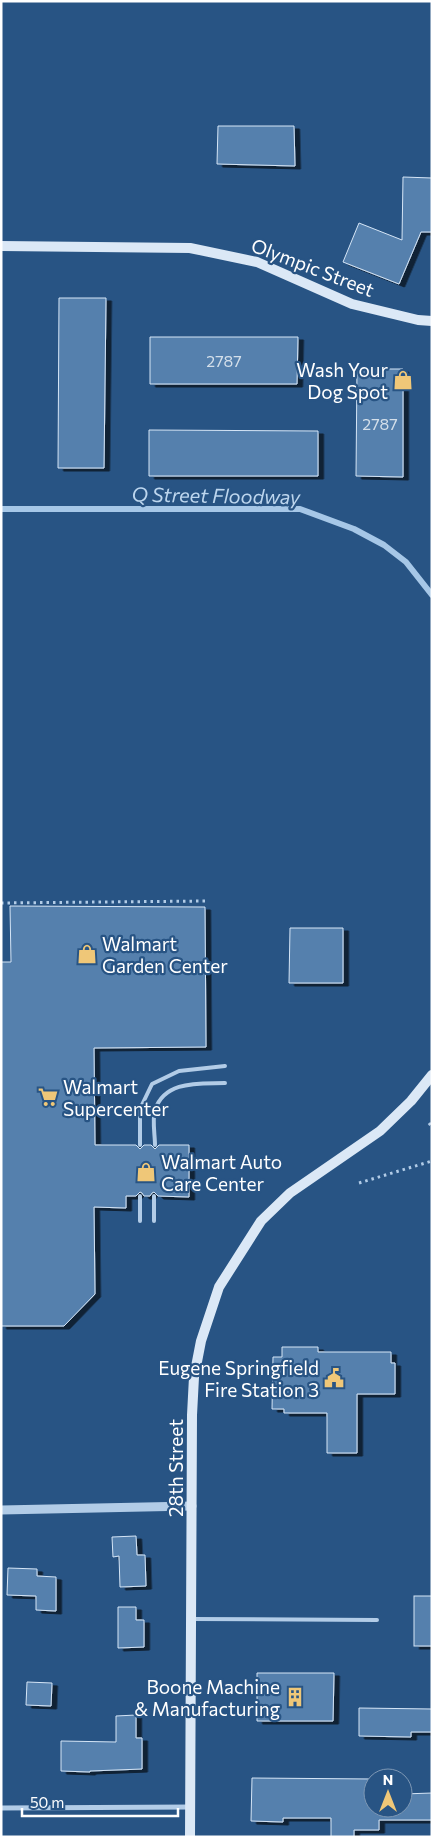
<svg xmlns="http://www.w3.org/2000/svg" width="433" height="1838" viewBox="0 0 433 1838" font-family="Commissioner,sans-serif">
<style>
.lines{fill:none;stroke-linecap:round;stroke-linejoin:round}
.stream{stroke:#a6c7e7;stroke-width:6}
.building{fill:#5580ad;stroke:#d5e5f6;filter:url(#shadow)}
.path{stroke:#b2cce7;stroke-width:3;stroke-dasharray:2.5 4;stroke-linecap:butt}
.service{stroke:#b2cce7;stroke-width:4}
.minor{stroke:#b2cce7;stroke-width:5}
.tertiary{stroke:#b2cce7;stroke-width:9}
.secondary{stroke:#dbe8f6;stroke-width:10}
.labels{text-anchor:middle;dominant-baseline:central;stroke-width:4.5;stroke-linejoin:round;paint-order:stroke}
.number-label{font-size:16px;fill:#d4dfea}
.street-label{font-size:19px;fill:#fff;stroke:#285484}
.poi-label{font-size:19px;fill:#fff;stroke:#285484;text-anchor:end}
.water-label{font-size:20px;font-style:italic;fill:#bdd6ee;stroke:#285484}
</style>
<defs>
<filter id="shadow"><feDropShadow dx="5.5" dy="3" stdDeviation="0" flood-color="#0009"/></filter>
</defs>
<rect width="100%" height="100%" fill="#285484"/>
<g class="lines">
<path class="stream" d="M 1,509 L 300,509 L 354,529 L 384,545 L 406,562 L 432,595"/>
</g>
<g class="building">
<path d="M 218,126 L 294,126 L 295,166 L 217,164 Z"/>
<path d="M 403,177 L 432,178 L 432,232 L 421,232 L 399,284 L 343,262 L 359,223 L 402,240 Z"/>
<path d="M 59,298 L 106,298 L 104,468 L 58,468 Z"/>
<path d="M 150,337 L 298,337 L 297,384 L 150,384 Z"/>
<path d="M 357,369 L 403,369 L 403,477 L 356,476 Z"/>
<path d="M 149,430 L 318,431 L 318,476 L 149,476 Z"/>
<path d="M 10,906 L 205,907 L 206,1047 L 94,1048 L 95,1145 L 136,1145 L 140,1149 L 144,1145 L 151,1145 L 155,1149 L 159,1145 L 189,1145 L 189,1197 L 158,1196 L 154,1192 L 152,1193 L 150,1196 L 144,1196 L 142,1193 L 140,1192 L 136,1196 L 126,1196 L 126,1208 L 94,1207 L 95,1294 L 64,1326 L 1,1326 L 1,962 L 11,962 Z"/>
<path d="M 290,928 L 343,928 L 343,983 L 289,983 Z"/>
<path d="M 282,1347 L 318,1347 L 318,1352 L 391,1352 L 391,1363 L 395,1363 L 395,1394 L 357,1394 L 357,1453 L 327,1453 L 327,1413 L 284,1413 L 284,1409 L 272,1409 L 273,1357 L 282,1357 Z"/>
<path d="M 136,1536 L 137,1555 L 145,1555 L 146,1586 L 120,1587 L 119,1556 L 113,1557 L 112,1537 Z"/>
<path d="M 8,1568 L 37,1569 L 37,1576 L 56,1577 L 56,1611 L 36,1610 L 36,1596 L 7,1595 Z"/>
<rect x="414" y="1596" width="18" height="50"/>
<path d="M 118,1607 L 136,1607 L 136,1620 L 144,1620 L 144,1647 L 118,1648 Z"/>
<path d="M 257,1673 L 334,1673 L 333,1721 L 257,1721 Z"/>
<path d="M 27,1682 L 52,1683 L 51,1706 L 26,1705 Z"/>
<path d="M 359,1708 L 432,1709 L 432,1732 L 411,1732 L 411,1737 L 359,1736 Z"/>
<path d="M 136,1715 L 136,1738 L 142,1738 L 142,1769 L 90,1771 L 90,1772 L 61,1771 L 61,1741 L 116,1742 L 116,1716 Z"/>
<path d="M 252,1778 L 373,1779 L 373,1808 L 403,1808 L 403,1794 L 432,1793 L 432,1820 L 379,1820 L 379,1830 L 354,1830 L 354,1837 L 331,1837 L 331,1818 L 283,1818 L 283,1822 L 251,1821 Z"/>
</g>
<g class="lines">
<g class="path">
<path d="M 1,903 L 205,901"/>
<path d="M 429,1123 L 432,1127"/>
<path d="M 359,1183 L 432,1161"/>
</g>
<g class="service">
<path d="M 140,1145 L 140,1109 L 152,1084 L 179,1071 L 225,1066"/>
<path d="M 155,1145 C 155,1135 152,1120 155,1110 C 165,1080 199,1084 225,1083"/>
<path d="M 140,1196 L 140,1221"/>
<path d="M 154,1196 L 154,1221"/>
<path d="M 191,1619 L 377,1620"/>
</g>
<path class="minor" d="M 1,1808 L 191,1807"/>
<path class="tertiary" d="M 1,1510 L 192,1506"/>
<g class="secondary">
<path d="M 1,246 L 190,248 L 257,262 L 352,304 L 418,320 L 432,321"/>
<path d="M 190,1837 L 192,1415 L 194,1377 L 201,1341 L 219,1287 L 261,1221 L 290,1193 L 380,1131 L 411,1101 L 432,1075"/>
</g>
</g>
<defs>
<symbol id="shop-bare" viewBox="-9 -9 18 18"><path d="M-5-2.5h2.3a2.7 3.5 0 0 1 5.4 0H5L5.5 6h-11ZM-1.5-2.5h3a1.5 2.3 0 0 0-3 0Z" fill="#efc778" stroke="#285484" stroke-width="2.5" paint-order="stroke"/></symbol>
<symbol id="supermarket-bare" viewBox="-9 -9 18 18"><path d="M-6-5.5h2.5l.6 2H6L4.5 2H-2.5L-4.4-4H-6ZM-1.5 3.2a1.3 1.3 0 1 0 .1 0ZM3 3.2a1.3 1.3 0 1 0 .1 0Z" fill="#efc778" stroke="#285484" stroke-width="2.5" paint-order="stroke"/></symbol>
<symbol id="civic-bare" viewBox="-9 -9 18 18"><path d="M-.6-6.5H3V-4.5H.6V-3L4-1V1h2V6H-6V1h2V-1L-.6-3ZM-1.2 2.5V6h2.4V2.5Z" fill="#efc778" stroke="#285484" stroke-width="2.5" paint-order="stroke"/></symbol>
<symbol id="building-bare" viewBox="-9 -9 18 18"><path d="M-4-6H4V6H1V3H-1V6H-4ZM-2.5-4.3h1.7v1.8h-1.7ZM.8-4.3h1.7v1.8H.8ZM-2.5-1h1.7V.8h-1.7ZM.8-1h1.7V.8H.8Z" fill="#efc778" stroke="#285484" stroke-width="2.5" paint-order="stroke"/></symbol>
</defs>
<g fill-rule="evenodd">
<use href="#shop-bare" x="389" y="366" width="28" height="28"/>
<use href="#shop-bare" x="73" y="940" width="28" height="28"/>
<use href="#supermarket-bare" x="34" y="1083" width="28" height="28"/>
<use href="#shop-bare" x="132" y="1158" width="28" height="28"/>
<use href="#civic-bare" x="320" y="1364" width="28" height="28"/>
<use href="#building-bare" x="281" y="1683" width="28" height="28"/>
</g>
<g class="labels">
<g class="number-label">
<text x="224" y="360">2787</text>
<text x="380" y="423">2787</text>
</g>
<g class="street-label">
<text transform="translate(313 267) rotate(21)">Olympic Street</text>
<text transform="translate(175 1468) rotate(-90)">28th Street</text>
</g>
<g class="poi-label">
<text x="388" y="369">Wash Your<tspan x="388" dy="22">Dog Spot</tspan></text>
<text x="102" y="943" text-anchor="start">Walmart<tspan x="102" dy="22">Garden Center</tspan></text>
<text x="63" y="1086" text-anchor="start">Walmart<tspan x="63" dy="22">Supercenter</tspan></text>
<text x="161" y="1161" text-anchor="start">Walmart Auto<tspan x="161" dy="22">Care Center</tspan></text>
<text x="319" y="1367">Eugene Springfield<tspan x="319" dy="22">Fire Station 3</tspan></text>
<text x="280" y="1686">Boone Machine<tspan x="280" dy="22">&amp; Manufacturing</tspan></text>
</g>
<g class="water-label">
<text transform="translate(216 495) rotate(1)">Q Street Floodway</text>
</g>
</g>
<rect width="433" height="1838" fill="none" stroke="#ffffff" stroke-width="5"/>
<g transform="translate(388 1793)"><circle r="24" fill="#285484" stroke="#7e98b5"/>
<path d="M0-4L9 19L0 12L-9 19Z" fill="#efc778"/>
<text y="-8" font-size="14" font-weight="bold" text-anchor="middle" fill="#ffffff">N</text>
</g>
<path d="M22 1808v8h156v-8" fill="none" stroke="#ffffff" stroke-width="2.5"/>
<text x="30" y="1808" font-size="15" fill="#ffffff" stroke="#285484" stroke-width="4" paint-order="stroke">50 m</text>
</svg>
